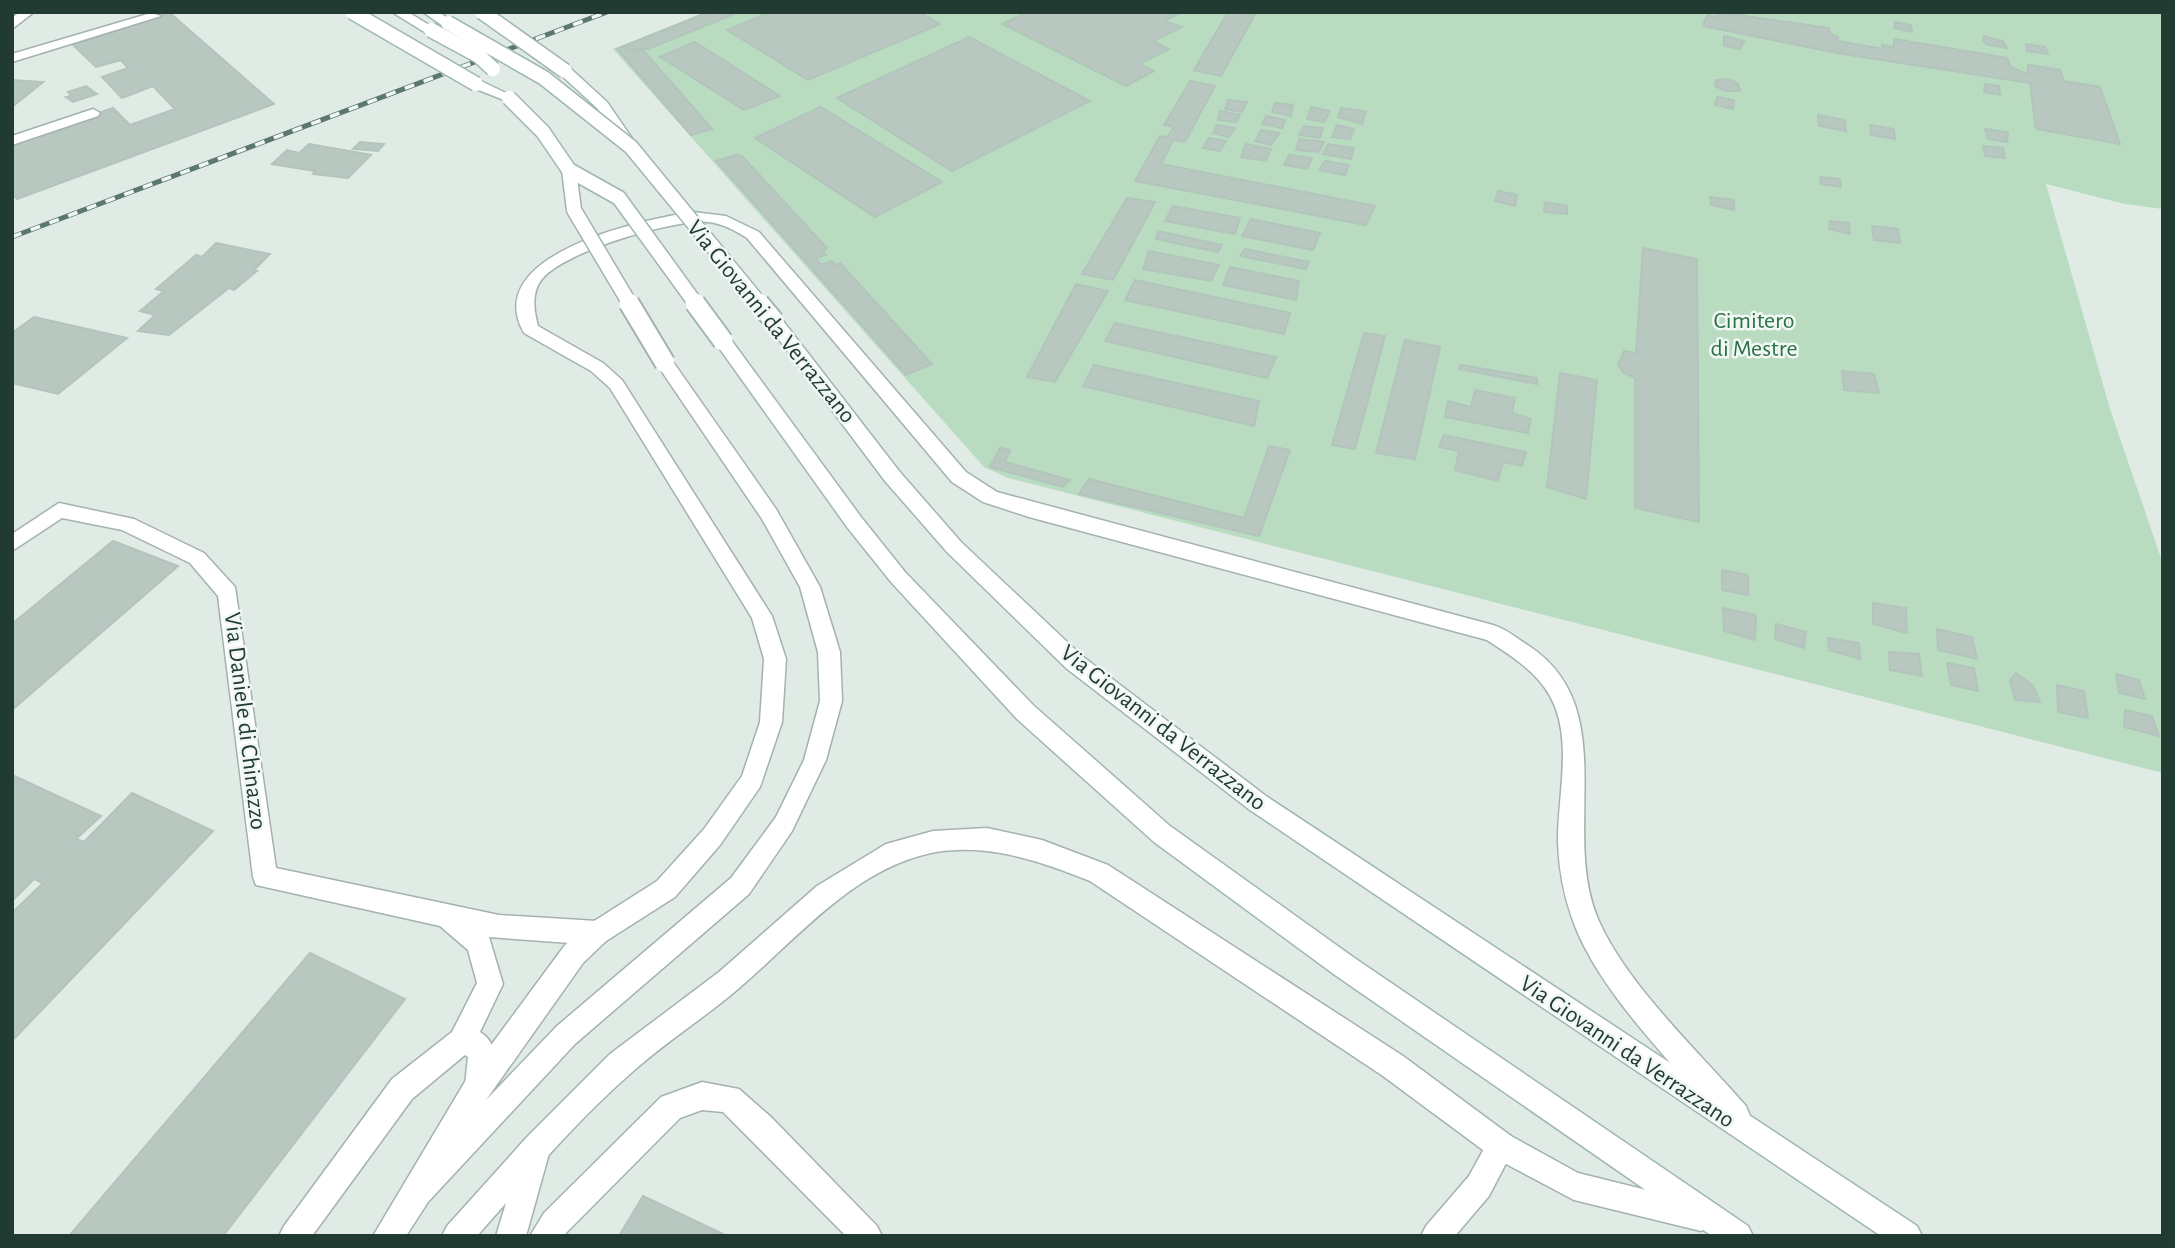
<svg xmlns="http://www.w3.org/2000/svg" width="2175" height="1248" viewBox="0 0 2175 1248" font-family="'Alegreya Sans',sans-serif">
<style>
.green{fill:#b9dcc1}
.building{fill:#b8c8c1;stroke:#b2c4bc;stroke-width:2}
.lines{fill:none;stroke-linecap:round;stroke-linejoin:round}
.lane-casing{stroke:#a3b3ac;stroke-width:3}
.street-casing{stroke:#a3b3ac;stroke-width:3}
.secondary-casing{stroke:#9fb7ad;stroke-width:3}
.lane{fill:#fff;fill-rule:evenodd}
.street{fill:#fff;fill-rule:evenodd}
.secondary{fill:#fff;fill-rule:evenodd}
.rail-casing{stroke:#5b776e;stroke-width:5}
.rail{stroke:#f0f7f4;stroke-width:3.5;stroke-dasharray:10;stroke-linecap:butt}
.street-bridge-far1-casing{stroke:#a3b3ac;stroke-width:17;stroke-linecap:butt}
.street-bridge-casing{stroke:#a3b3ac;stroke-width:23;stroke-linecap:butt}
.secondary-bridge-far1-casing{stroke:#9fb7ad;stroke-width:17;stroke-linecap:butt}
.secondary-bridge-casing{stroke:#9fb7ad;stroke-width:23;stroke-linecap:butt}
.street-bridge-far1{stroke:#fff;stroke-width:14}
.street-bridge{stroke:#fff;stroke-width:19}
.secondary-bridge-far1{stroke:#fff;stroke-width:14}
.secondary-bridge{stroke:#fff;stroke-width:19}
.labels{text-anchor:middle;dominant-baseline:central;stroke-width:5;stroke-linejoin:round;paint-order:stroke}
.park-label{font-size:24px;fill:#2b7244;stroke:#f0f7f4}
.street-label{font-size:24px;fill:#213b33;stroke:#f0f7f4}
</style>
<rect width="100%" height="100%" fill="#e0ebe5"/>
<path class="green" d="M 705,12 L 2163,12 L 2163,209 L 2125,204 L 2046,184 L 2110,409 L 2163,564 L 2163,773 L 1008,478 L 984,467 L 613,49 Z"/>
<g class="building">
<path d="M 709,12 L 739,12 L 648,49 L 628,49 L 644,51 L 712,129 L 691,135 L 617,49 Z"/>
<path d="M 771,12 L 919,12 L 940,24 L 808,80 L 727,30 Z"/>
<path d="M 1027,12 L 1182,12 L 1164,21 L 1182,27 L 1153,41 L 1169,49 L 1139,64 L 1154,71 L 1126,86 L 1002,24 Z"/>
<path d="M 1228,12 L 1255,14 L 1221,76 L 1194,70 Z"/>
<path d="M 1717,12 L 1829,28 L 1830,34 L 1838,37 L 1838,41 L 1883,49 L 1882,45 L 1894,47 L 1894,39 L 2007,58 L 2011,67 L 2022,72 L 2028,73 L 2028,65 L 2060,70 L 2064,81 L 2100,87 L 2120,144 L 2036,129 L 2030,83 L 1837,53 L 1703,26 L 1707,15 L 1717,17 Z"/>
<path d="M 170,13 L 274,104 L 17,199 L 12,193 L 12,144 L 113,108 L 130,125 L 175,109 L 153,86 L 122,98 L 102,77 L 128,68 L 121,60 L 96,67 L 73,45 Z"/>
<path d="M 1895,22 L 1911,25 L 1912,32 L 1894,28 Z"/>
<path d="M 1724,36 L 1744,41 L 1740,49 L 1724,46 Z"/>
<path d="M 1984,36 L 2003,41 L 2007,48 L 1988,45 L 1983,41 Z"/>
<path d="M 969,37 L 1090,101 L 952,171 L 837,98 Z"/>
<path d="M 695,42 L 780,96 L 744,110 L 660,57 Z"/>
<path d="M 2026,44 L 2045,47 L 2048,54 L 2027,51 Z"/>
<path d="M 1729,79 L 1738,84 L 1740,91 L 1725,91 L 1715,86 L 1716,80 Z"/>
<path d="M 12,80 L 43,82 L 12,107 Z"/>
<path d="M 1190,81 L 1215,86 L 1185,142 L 1173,140 L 1161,164 L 1375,206 L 1366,225 L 1135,181 L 1160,136 L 1167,137 L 1174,127 L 1164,125 Z"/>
<path d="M 1985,84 L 1999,86 L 2000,95 L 1984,92 Z"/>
<path d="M 86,86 L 97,94 L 73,102 L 66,97 L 72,96 L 68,92 Z"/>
<path d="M 1717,97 L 1734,100 L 1733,109 L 1715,105 Z"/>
<path d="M 1228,100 L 1247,102 L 1242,112 L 1225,109 Z"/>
<path d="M 1275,103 L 1293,105 L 1291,116 L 1272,112 Z"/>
<path d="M 821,107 L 942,182 L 875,217 L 755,138 Z"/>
<path d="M 1311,107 L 1330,111 L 1324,122 L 1307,119 Z"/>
<path d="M 1341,108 L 1366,111 L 1362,124 L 1338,117 Z"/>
<path d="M 1220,111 L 1240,115 L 1236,122 L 1218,120 Z"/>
<path d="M 1818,115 L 1845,120 L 1846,131 L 1819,126 Z"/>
<path d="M 1266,116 L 1285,120 L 1282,128 L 1262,124 Z"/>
<path d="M 1217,125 L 1235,128 L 1229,137 L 1213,133 Z"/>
<path d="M 1337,125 L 1354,129 L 1350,139 L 1332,137 Z"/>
<path d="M 1870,125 L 1894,129 L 1895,139 L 1871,135 Z"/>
<path d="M 1304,126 L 1323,128 L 1320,138 L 1299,135 Z"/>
<path d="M 1985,129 L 2008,132 L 2007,142 L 1988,139 Z"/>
<path d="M 1261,130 L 1279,133 L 1271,145 L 1255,141 Z"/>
<path d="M 1209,138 L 1226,141 L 1220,151 L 1203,148 Z"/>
<path d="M 1299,139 L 1324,142 L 1319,152 L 1296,150 Z"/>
<path d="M 360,142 L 384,144 L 378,151 L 353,149 Z"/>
<path d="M 309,144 L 371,155 L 348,178 L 313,174 L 315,171 L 272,164 L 287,150 L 299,153 Z"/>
<path d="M 1246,144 L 1271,149 L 1266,161 L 1241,157 Z"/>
<path d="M 1328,144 L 1354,148 L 1351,159 L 1323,154 Z"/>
<path d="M 1983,146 L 2003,148 L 2005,158 L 1985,156 Z"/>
<path d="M 736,155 L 742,156 L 827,248 L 823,251 L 826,255 L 816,258 L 821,265 L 832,261 L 836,265 L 840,263 L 932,364 L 906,375 L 716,161 Z"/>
<path d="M 1289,155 L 1312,158 L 1307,169 L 1284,165 Z"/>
<path d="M 1325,161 L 1349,165 L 1345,175 L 1319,170 Z"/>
<path d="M 1820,177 L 1840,179 L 1841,187 L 1821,184 Z"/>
<path d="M 1498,191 L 1517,195 L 1515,206 L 1495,201 Z"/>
<path d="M 1710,197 L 1734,200 L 1734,210 L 1711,205 Z"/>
<path d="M 1127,198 L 1155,202 L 1113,280 L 1082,274 Z"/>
<path d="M 1545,202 L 1567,206 L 1567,214 L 1544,212 Z"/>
<path d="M 1173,206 L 1240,218 L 1235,234 L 1165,221 Z"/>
<path d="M 1251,219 L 1320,233 L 1313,250 L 1242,236 Z"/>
<path d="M 1830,221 L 1849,223 L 1850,234 L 1829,229 Z"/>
<path d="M 1872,226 L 1898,229 L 1900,243 L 1874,240 Z"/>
<path d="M 1158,231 L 1222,245 L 1218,252 L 1156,239 Z"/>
<path d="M 216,243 L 270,254 L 254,270 L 257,271 L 234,290 L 229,288 L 169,335 L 138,331 L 155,315 L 140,311 L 164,291 L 156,289 L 196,255 L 202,257 Z"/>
<path d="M 1643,248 L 1697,259 L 1699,522 L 1635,508 L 1635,378 L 1624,373 L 1618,365 L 1624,351 L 1636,353 Z"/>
<path d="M 1245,249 L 1309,262 L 1306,269 L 1240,256 Z"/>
<path d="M 1149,251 L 1219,265 L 1211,281 L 1143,269 Z"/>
<path d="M 1230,267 L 1299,281 L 1296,300 L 1223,285 Z"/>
<path d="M 1135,280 L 1290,313 L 1284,334 L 1125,300 Z"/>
<path d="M 1076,284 L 1108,291 L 1055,382 L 1027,377 Z"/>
<path d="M 34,317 L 127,338 L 58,394 L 12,383 L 12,333 Z"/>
<path d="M 1115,323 L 1276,357 L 1267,378 L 1105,341 Z"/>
<path d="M 1364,333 L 1385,336 L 1355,449 L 1332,445 Z"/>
<path d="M 1405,340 L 1440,347 L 1415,459 L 1376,453 Z"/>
<path d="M 1094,365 L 1259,401 L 1254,426 L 1083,386 Z"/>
<path d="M 1461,365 L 1537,378 L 1537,384 L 1459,369 Z"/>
<path d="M 1842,371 L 1874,374 L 1879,393 L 1844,390 Z"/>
<path d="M 1560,373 L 1597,380 L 1586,499 L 1547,487 Z"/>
<path d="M 1475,390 L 1515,398 L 1512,413 L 1531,419 L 1528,433 L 1445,417 L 1448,401 L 1471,407 Z"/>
<path d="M 1444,435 L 1526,452 L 1522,466 L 1503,462 L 1498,481 L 1455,470 L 1459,451 L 1439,447 Z"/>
<path d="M 1269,446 L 1290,450 L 1259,536 L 1079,494 L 1089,479 L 1244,518 Z"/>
<path d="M 1000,448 L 1010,450 L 1005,462 L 1070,480 L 1063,487 L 990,467 Z"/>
<path d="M 113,541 L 178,566 L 12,710 L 12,624 Z"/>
<path d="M 1722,570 L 1748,575 L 1748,595 L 1722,590 Z"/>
<path d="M 1873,603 L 1906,608 L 1907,633 L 1873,624 Z"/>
<path d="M 1723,608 L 1756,615 L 1755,640 L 1724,631 Z"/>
<path d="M 1776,624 L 1806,632 L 1804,648 L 1775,639 Z"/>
<path d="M 1937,629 L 1972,637 L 1977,659 L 1938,650 Z"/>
<path d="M 1828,638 L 1859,643 L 1860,659 L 1829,650 Z"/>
<path d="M 1889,652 L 1919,654 L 1922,676 L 1890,670 Z"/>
<path d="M 1947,663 L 1974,668 L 1978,691 L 1951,685 Z"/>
<path d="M 2016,673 L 2033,686 L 2040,702 L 2015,700 L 2010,680 Z"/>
<path d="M 2116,674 L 2139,680 L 2145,699 L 2119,693 Z"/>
<path d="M 2057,685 L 2084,691 L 2088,718 L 2058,712 Z"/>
<path d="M 2125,710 L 2152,716 L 2159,736 L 2124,727 Z"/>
<path d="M 12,775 L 101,816 L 76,839 L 84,842 L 132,793 L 213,831 L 12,1041 L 12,913 L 43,883 L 34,879 L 12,901 Z"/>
<path d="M 310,953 L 405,999 L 223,1236 L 69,1236 Z"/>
<path d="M 643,1196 L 727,1236 L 619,1236 Z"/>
</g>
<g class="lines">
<defs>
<g id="lane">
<path d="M 59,503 L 134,519 L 204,553 L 235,587 L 276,868 L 499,915 L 597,921 L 606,925 L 610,933 L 606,941 L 597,945 L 489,937 L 503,984 L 480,1032 C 501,1044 497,1075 489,1095 L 479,1099 L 469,1095 L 465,1085 L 468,1057 L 465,1055 L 412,1099 L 312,1236 L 279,1236 L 284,1226 L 392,1079 L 452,1032 L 477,983 L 468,950 L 440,926 L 256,885 L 253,877 L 218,596 L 190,563 L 122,530 L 62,518 L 12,551 L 12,534 Z"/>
<path d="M 702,1082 L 739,1089 L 771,1117 L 877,1226 L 882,1236 L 846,1236 L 723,1112 L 702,1110 L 680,1118 L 563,1236 L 530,1236 L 544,1213 L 661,1097 Z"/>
<path d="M 1501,1132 L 1511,1136 L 1515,1146 L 1489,1196 L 1455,1236 L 1421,1236 L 1426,1226 L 1469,1176 L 1491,1136 Z"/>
<path d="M 536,1136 L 546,1140 L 550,1150 L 526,1236 L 496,1236 L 522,1150 L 526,1140 Z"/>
</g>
<g id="street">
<path d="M 20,12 L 34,12 L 12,29 L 12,18 Z"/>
<path d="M 151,13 L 161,16 L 12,62 L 12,54 Z"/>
<path d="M 93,109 L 100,113 L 98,116 L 12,145 L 12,136 Z"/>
<path d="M 693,212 L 726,216 L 759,232 L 966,472 L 997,492 L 1493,625 C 1506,629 1518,639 1529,646 C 1623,708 1560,831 1598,919 C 1626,984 1699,1052 1746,1106 L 1750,1116 L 1746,1126 L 1736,1130 L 1726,1126 C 1677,1068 1599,993 1573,921 C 1564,896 1559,871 1558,843 C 1557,797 1574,739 1550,696 C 1535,670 1511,656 1487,640 L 1029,517 L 983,502 L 952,482 L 747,238 C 736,231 722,223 708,222 C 673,219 563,252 542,279 C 531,293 534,311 538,326 L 603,363 L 622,380 L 772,616 L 786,659 L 782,722 L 760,787 L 720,845 L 675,897 L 606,941 L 583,963 L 486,1100 L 557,1026 L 731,878 L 776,817 L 804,760 L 820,701 L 818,652 L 800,587 L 762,519 L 656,363 L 659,359 L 671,359 L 776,509 L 820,587 L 840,652 L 842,701 L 826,760 L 792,831 L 749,894 L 575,1044 L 428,1202 L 406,1236 L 373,1236 L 469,1075 L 565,945 L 588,925 L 657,881 L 704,829 L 742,776 L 760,722 L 764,659 L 752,618 L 610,388 L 591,371 L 524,333 C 479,254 644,219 693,212 Z"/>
<path d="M 987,828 L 1042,840 L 1108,865 L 1403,1056 L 1511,1136 L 1578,1173 L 1711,1206 L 1716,1216 L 1711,1226 L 1701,1231 L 1574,1200 L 1491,1156 L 1383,1076 L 1090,881 C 1040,861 986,842 931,853 C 852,870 797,939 738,989 C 703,1019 664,1043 630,1074 C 574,1123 526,1181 477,1236 L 442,1236 L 447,1226 L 527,1137 L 610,1054 L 719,972 L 817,886 L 886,844 L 933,831 Z"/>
</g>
<g id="secondary">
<path d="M 392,12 L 408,12 L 437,30 L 426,33 Z"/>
<path d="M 423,12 L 439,12 L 454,23 L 443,26 Z"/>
<path d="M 560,68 L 570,68 L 607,102 L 638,147 L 636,150 L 626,150 L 597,108 L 560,74 Z"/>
<path d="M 471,81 L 481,81 L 516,98 L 509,102 L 471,87 Z"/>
<path d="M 774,316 L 780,317 L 899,471 L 961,542 L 1082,656 L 1266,796 L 1917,1226 L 1922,1236 L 1881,1236 L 1250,810 L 1066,668 L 947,552 L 885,481 L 768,325 L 766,321 L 768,317 Z"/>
<path d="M 723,335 L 729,337 L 861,517 L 905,572 L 1033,705 L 1170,826 L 1353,957 L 1748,1226 L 1753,1236 L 1712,1236 L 1335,975 L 1154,842 L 1017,719 L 891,582 L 847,527 L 717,345 L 714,341 L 717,337 Z"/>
</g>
</defs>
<use href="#lane" class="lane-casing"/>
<use href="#street" class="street-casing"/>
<use href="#secondary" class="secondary-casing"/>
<use href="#lane" class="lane"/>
<use href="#street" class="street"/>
<use href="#secondary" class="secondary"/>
<defs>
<path id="rail" d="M 12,237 L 607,12"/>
</defs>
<use href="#rail" class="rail-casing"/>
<use href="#rail" class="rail"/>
<defs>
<path id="street-bridge-far1" d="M 569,170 L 574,210 L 630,304"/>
<path id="street-bridge" d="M 629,303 L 665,363"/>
<g id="secondary-bridge-far1">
<path d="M 352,12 L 476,84"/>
<path d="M 482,12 L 565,71"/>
<path d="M 448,23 L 544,78 L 631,147 L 760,304"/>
<path d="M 431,30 L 479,56 L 493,69"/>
<path d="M 509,98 L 543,132 L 569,170 L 619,198 L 696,304"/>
</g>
<g id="secondary-bridge">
<path d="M 695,303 L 723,341"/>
<path d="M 759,303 L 774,321"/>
</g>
</defs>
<use href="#street-bridge-far1" class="street-bridge-far1-casing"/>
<use href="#street-bridge" class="street-bridge-casing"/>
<use href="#secondary-bridge-far1" class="secondary-bridge-far1-casing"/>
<use href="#secondary-bridge" class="secondary-bridge-casing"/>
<use href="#street-bridge-far1" class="street-bridge-far1"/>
<use href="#street-bridge" class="street-bridge"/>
<use href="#secondary-bridge-far1" class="secondary-bridge-far1"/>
<use href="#secondary-bridge" class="secondary-bridge"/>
</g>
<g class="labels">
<g class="park-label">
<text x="1754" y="321">Cimitero<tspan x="1754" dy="28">di Mestre</tspan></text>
</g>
<g class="street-label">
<text transform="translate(771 322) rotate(51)">Via Giovanni da Verrazzano</text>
<text transform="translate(245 721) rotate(83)">Via Daniele di Chinazzo</text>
<text transform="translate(1163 728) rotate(38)">Via Giovanni da Verrazzano</text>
<text transform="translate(1627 1052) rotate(34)">Via Giovanni da Verrazzano</text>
</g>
</g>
<rect width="2175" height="1248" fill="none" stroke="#213b33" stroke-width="28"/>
</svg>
